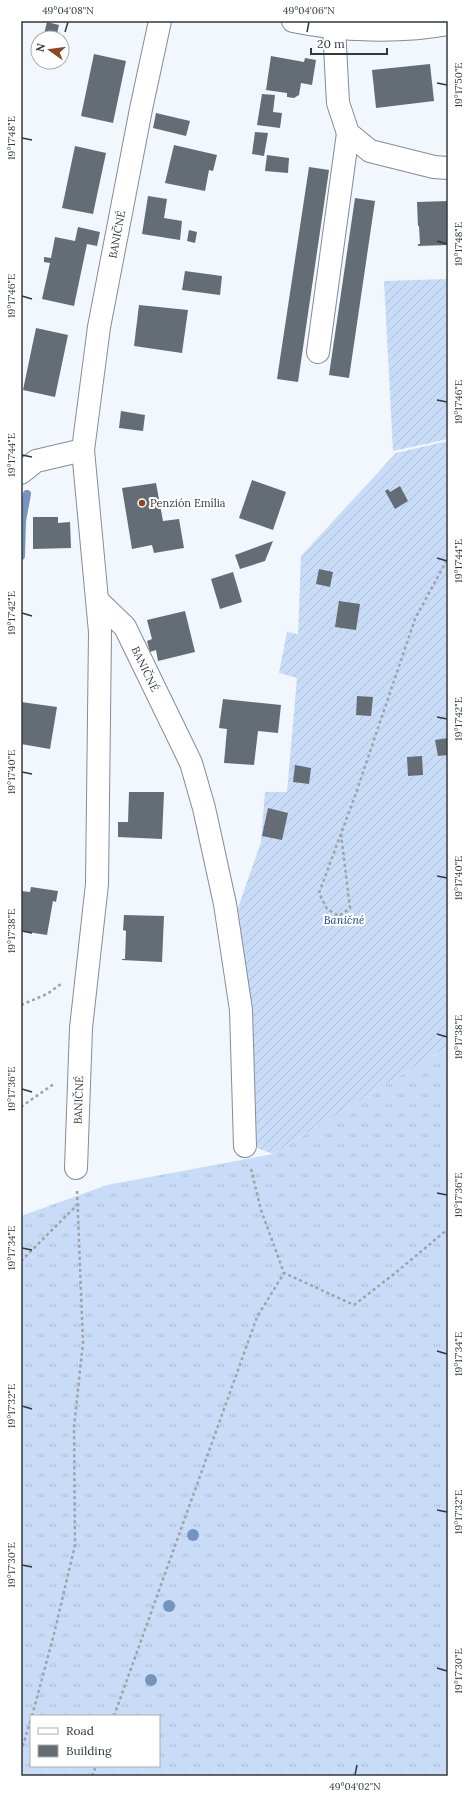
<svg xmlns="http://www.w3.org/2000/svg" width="469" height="1797" viewBox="0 0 469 1797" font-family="Lora,serif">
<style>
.grass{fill:url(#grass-tufts);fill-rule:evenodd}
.garden{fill:url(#garden-furrows)}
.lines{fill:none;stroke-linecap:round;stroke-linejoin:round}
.stream{stroke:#7594be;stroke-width:8}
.building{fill:#646c76}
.minor-casing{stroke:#848c97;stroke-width:24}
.path{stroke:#9ea3a9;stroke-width:2.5;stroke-dasharray:3 3;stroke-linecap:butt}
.minor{stroke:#fff;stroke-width:22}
.tree{fill:#7594bd}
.ticks{fill:none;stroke:#34383c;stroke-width:1.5}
.poi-dot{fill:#8e4821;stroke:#fff;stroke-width:1.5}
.labels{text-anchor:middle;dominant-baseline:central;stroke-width:4;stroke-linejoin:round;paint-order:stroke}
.street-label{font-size:11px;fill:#34383c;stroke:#fff}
.poi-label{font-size:11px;fill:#34383c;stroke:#fff;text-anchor:start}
.park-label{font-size:11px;font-style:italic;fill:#0e4387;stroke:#fff}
.neatline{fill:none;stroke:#34383c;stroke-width:1.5}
.ticks-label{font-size:10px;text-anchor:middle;fill:#34383c}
</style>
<defs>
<pattern id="grass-tufts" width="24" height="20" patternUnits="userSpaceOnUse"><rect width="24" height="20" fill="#c8dbf7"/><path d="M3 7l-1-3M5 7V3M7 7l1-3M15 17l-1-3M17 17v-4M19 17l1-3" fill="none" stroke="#acbdd5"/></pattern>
<pattern id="garden-furrows" width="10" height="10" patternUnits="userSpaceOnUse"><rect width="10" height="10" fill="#c8dbf7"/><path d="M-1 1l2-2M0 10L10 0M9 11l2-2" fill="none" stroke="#acbdd5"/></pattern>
</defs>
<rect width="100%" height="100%" fill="#f2f7fe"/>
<path class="grass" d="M 448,1046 L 448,1776 L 21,1776 L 21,1216 L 107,1185 L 273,1154 ZM 31,1716 L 159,1716 L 159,1766 L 31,1766 Z"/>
<g class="garden">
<path d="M 448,279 L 448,439 L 393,451 L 384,281 Z"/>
<path d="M 448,441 L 448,1046 L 273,1154 L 257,1148 L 254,1064 L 238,908 L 261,842 L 265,792 L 287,792 L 297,678 L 279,673 L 287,632 L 298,634 L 301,556 L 396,453 Z"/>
</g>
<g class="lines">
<path class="stream" d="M 21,556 L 22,521 L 27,494"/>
</g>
<g class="building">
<path d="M 47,22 L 59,25 L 56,38 L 43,38 Z"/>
<path d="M 94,54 L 126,61 L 113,123 L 81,116 Z"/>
<path d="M 271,56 L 304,62 L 305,58 L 316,60 L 312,85 L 301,83 L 299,95 L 294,98 L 287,97 L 287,93 L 266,90 Z"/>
<path d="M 430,64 L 434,101 L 376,108 L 372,70 Z"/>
<path d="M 262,94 L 275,95 L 273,112 L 282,113 L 280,128 L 257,125 Z"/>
<path d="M 156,113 L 190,121 L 186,136 L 153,128 Z"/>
<path d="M 255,132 L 268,133 L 264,156 L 252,154 Z"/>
<path d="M 174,145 L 217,155 L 213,171 L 209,170 L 205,191 L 165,183 Z"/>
<path d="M 75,146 L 106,153 L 93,214 L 62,208 Z"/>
<path d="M 267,155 L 289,158 L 288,173 L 265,171 Z"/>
<path d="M 309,167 L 329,170 L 298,382 L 277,379 Z"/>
<path d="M 148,196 L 167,199 L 164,218 L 182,221 L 180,240 L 142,234 Z"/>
<path d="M 355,198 L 375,201 L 349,378 L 329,375 Z"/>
<path d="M 448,201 L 448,245 L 418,246 L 418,244 L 420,244 L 419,226 L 418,226 L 417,202 Z"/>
<path d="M 78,227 L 100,232 L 97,246 L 87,244 L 74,306 L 42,299 L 50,263 L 44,262 L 44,257 L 51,258 L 55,237 L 75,241 Z"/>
<path d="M 189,230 L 197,232 L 195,243 L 187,241 Z"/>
<path d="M 185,271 L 222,276 L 220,295 L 182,290 Z"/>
<path d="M 139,305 L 188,310 L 182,353 L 134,346 Z"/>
<path d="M 36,328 L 68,335 L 55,397 L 23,390 Z"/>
<path d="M 121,411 L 145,415 L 143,431 L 119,428 Z"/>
<path d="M 252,480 L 286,492 L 273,530 L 239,518 Z"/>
<path d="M 156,483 L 163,521 L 179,519 L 184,548 L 154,553 L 152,545 L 132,549 L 122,488 Z"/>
<path d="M 400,486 L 408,501 L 395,509 L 385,491 L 388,489 L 390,492 Z"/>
<path d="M 33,517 L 58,517 L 58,523 L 70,522 L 71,548 L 33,549 Z"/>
<path d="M 273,541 L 265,561 L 240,569 L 235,555 Z"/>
<path d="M 319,569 L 333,572 L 330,587 L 316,584 Z"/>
<path d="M 233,572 L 242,602 L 220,609 L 211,579 Z"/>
<path d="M 339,601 L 360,604 L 356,630 L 335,627 Z"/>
<path d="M 185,611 L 195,652 L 158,661 L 156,650 L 150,652 L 147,641 L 152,639 L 147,620 Z"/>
<path d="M 357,696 L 373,697 L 371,716 L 356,715 Z"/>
<path d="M 223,699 L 281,705 L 278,733 L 258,731 L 254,765 L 224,763 L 227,729 L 219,728 Z"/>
<path d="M 21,702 L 57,707 L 50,749 L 21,744 Z"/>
<path d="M 448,738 L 448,755 L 438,756 L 435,740 Z"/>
<path d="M 422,756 L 423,775 L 408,776 L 407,757 Z"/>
<path d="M 295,765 L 311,768 L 309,784 L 293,782 Z"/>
<path d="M 129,792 L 164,792 L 162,839 L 118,837 L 118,822 L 128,822 Z"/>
<path d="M 268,808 L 288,813 L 282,840 L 262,836 Z"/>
<path d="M 31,887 L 58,891 L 56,902 L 53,901 L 47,935 L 21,931 L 21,891 L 30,892 Z"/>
<path d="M 124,915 L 164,916 L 162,962 L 122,960 L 122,959 L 125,959 L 126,931 L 123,930 Z"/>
</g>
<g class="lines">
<defs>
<g id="minor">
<path d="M 293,21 C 340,31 401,33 448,24"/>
<path d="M 334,27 L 338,103 L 348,133 L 370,151 L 434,167 L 448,168"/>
<path d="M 318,352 L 348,133"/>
<path d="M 21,473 L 36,461 L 83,450"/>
<path id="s1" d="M 98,601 L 125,627 L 191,763 L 204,808 L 225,904 L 241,1010 L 245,1146"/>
<path id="s2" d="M 76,1168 L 81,1028 L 97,884 L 100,632 L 83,450 L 99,327 L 141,109 L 160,21"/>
</g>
</defs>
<use href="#minor" class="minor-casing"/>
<g class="path">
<path d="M 341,834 L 350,908 L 339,916 L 327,909 L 319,893 L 355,796 L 415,619 L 448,558"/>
<path d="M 21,1005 L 47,994 L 61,984"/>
<path d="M 21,1107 L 55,1083"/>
<path d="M 251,1169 L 261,1210 L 284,1273 L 354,1305 L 394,1274 L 448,1229"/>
<path d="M 21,1261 L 77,1205"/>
<path d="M 32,1716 L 54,1634 L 75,1545 L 74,1427 L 83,1343 L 77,1190"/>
<path d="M 114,1716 L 257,1317 L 284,1273"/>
<path d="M 21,1752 L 31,1719"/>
<path d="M 92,1776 L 96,1766"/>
</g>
<use href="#minor" class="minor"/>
</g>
<g class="tree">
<circle cx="193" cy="1535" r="6"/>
<circle cx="169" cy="1606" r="6"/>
<circle cx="151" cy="1680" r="6"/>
</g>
<path class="ticks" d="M 65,32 L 68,22M 307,32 L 309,22M 437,83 L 447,85M 22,138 L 32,140M 437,241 L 447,244M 22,296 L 32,299M 437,400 L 447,402M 22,455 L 32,457M 437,558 L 447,561M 22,613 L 32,616M 437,717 L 447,719M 22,772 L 32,774M 437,876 L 447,878M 22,931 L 32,933M 437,1034 L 447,1037M 22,1089 L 32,1092M 437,1193 L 447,1195M 22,1248 L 32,1250M 437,1351 L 447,1354M 22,1406 L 32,1409M 437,1510 L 447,1512M 22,1565 L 32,1567M 437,1668 L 447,1671M 355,1775 L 357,1765"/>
<circle class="poi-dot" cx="142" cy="503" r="4"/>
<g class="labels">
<g class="street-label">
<text stroke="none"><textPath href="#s2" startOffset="938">BANIČNÉ</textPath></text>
<text stroke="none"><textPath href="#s1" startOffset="84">BANIČNÉ</textPath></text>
<text stroke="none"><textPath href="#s2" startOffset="68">BANIČNÉ</textPath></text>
</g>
<g class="poi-label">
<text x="150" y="503">Penzión Emília</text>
</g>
<g class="park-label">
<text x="344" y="920">Baničné</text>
</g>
</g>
<rect width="469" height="1797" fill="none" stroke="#ffffff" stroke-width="44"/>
<rect x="30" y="1715" width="130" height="52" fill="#ffffff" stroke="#aeafb1"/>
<rect x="38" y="1728" width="20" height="6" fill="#ffffff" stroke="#aeafb1"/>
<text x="66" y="1735" font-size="12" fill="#34383c">Road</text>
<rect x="38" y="1745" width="20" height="12" fill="#646c76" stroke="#aeafb1"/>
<text x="66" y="1755" font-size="12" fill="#34383c">Building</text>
<g transform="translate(50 50) rotate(284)"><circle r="19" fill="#ffffff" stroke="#aeafb1"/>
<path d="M0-3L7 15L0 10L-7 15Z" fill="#8e4821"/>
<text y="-6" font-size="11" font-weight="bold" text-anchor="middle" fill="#34383c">N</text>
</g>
<path d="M311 48v6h76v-6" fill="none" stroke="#34383c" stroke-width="2"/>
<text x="317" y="48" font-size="12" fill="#34383c" stroke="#ffffff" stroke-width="3" paint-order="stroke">20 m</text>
<rect x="22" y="22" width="425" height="1753" class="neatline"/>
<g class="ticks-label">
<text x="68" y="14">49°04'08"N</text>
<text x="309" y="14">49°04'06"N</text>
<text transform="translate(458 85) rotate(-90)" y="4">19°17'50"E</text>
<text transform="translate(11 138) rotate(-90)" y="4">19°17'48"E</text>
<text transform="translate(458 244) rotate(-90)" y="4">19°17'48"E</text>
<text transform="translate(11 296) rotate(-90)" y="4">19°17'46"E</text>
<text transform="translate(458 402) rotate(-90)" y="4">19°17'46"E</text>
<text transform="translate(11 455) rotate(-90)" y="4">19°17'44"E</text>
<text transform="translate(458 561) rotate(-90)" y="4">19°17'44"E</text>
<text transform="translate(11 613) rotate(-90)" y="4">19°17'42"E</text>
<text transform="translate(458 719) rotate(-90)" y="4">19°17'42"E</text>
<text transform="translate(11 772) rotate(-90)" y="4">19°17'40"E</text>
<text transform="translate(458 878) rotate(-90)" y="4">19°17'40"E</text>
<text transform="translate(11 931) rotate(-90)" y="4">19°17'38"E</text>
<text transform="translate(458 1037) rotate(-90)" y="4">19°17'38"E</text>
<text transform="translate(11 1089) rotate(-90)" y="4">19°17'36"E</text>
<text transform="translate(458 1195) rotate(-90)" y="4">19°17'36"E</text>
<text transform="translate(11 1248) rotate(-90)" y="4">19°17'34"E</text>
<text transform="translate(458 1354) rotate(-90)" y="4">19°17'34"E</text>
<text transform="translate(11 1406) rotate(-90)" y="4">19°17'32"E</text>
<text transform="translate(458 1512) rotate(-90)" y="4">19°17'32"E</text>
<text transform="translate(11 1565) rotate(-90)" y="4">19°17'30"E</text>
<text transform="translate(458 1671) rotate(-90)" y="4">19°17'30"E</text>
<text x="355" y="1790">49°04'02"N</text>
</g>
</svg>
